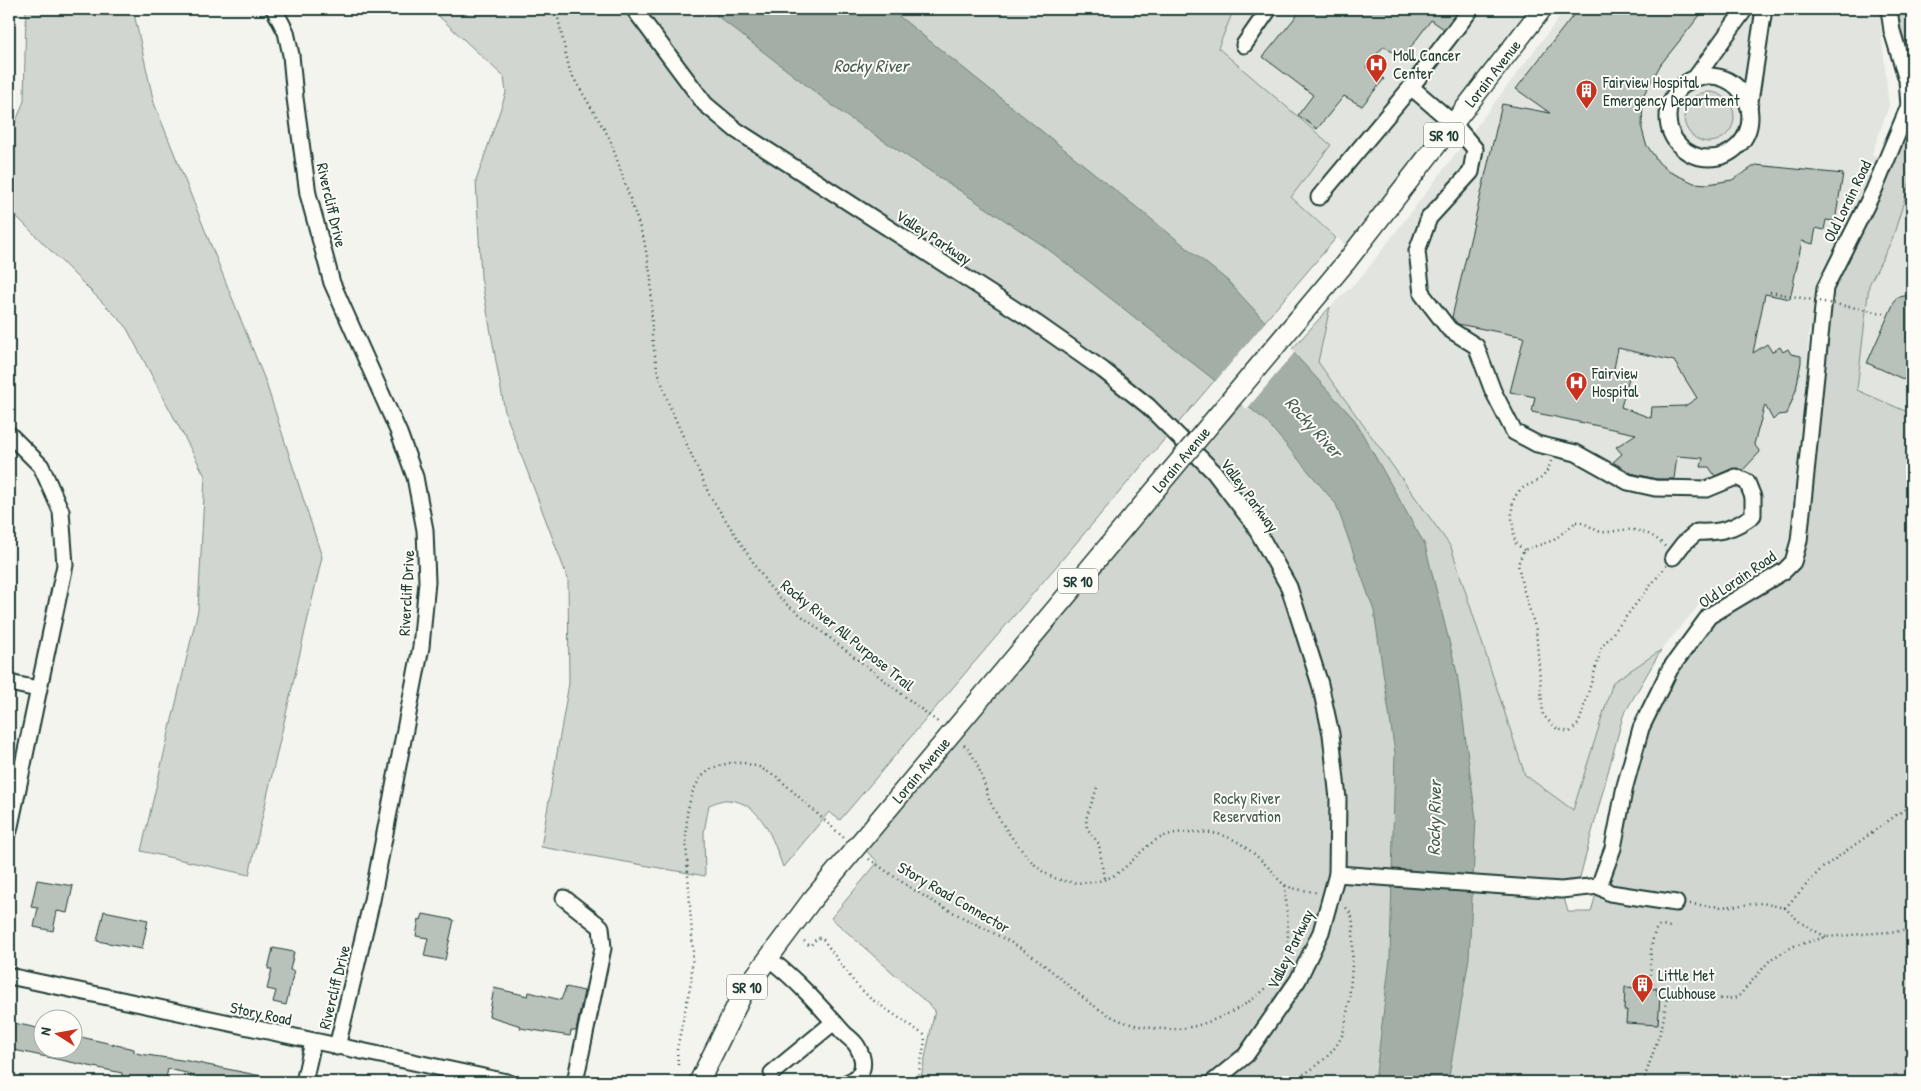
<svg xmlns="http://www.w3.org/2000/svg" width="1921" height="1091" viewBox="0 0 1921 1091" font-family="'Patrick Hand',sans-serif">
<style>
.built{fill:#e2e5df}
.green{fill:#d1d6d1;stroke:#788a82}
.water{fill:#a3aea7;stroke:#6e8179}
.pier{fill:#f4f4ef}
.building{fill:#b9c1bb;stroke:#1f3d34;fill-rule:evenodd}
.lines{fill:none;stroke-linecap:round;stroke-linejoin:round}
.minor-casing{stroke:#1f3d34;stroke-width:19}
.major-casing{stroke:#1f3d34;stroke-width:22}
.path{stroke:#1f3d34;stroke-width:2.5;stroke-dasharray:1 4;stroke-linecap:butt}
.minor{stroke:#fdfcf7;stroke-width:15}
.major{stroke:#fdfcf7;stroke-width:19}
.major-bridge-casing{stroke:#1f3d34;stroke-width:22;stroke-linecap:butt}
.path-bridge{stroke:#1f3d34;stroke-width:2.5;stroke-dasharray:1 4;stroke-linecap:butt}
.major-bridge{stroke:#fdfcf7;stroke-width:19}
.labels{text-anchor:middle;dominant-baseline:central;stroke-width:4;stroke-linejoin:round;paint-order:stroke}
.shield{fill:#fdfcf7;stroke:#62766e;stroke-width:1}
.shield-label{font-size:15px;font-weight:bold;fill:#1f3d34}
.poi-label{font-size:16px;fill:#1f3d34;stroke:#fdfcf7;text-anchor:start}
.street-label{font-size:16px;fill:#1f3d34;stroke:#fdfcf7}
.park-label{font-size:16px;fill:#435c53;stroke:#fdfcf7}
.water-label{font-size:18px;font-style:italic;fill:#475f56;stroke:#fdfcf7}
</style>
<rect width="100%" height="100%" fill="#f4f4ef"/>
<filter id="ink" filterUnits="userSpaceOnUse"><feTurbulence type="fractalNoise" baseFrequency=".02" numOctaves="2"/><feDisplacementMap in="SourceGraphic" scale="10" xChannelSelector="R" yChannelSelector="G"/><feConvolveMatrix kernelMatrix="1 2 1 2 8 2 1 2 1" color-interpolation-filters="sRGB"/></filter>
<g filter="url(#ink)">
<g class="built">
<path d="M 1234,9 L 1538,9 L 1351,250 L 1291,197 L 1218,48 Z"/>
<path d="M 1566,9 L 1879,9 L 1889,106 L 1872,154 L 1912,173 L 1912,442 L 1853,419 L 1862,344 L 1809,332 L 1805,412 L 1791,556 L 1701,603 L 1661,650 L 1613,682 L 1573,810 L 1524,775 L 1451,547 L 1318,362 L 1330,307 L 1362,276 Z"/>
</g>
<g class="green">
<path d="M 26,9 L 133,9 L 154,103 L 265,380 L 322,557 L 249,875 L 141,851 L 198,610 L 205,476 L 125,325 L 9,209 L 9,139 L 24,101 Z"/>
<path d="M 431,9 L 1234,9 L 1218,48 L 1331,145 L 1291,197 L 1336,238 L 840,820 L 829,812 L 783,867 C 773,840 762,802 728,800 C 722,799 715,803 709,805 L 704,832 L 705,876 L 541,847 L 569,683 L 568,579 L 505,412 L 481,277 L 476,181 L 506,93 L 504,77 Z"/>
<path d="M 1896,9 L 1912,9 L 1912,66 L 1897,16 Z"/>
<circle cx="1709" cy="117" r="25"/>
<path d="M 1912,113 L 1912,175 L 1892,240 L 1869,285 L 1857,390 L 1912,414 L 1912,1082 L 920,1082 L 935,1010 L 831,918 L 878,862 L 851,837 L 1330,307 L 1318,362 L 1451,547 L 1525,775 L 1573,810 L 1613,682 L 1661,650 L 1623,716 L 1576,892 L 1562,891 L 1568,912 L 1591,912 L 1642,724 L 1707,612 L 1793,571 L 1803,558 L 1811,368 L 1822,290 Z"/>
</g>
<path class="water" d="M 708,9 L 890,9 L 1227,280 L 1354,419 L 1425,545 L 1457,673 L 1476,819 L 1469,958 L 1448,1082 L 1375,1082 L 1390,958 L 1395,753 L 1374,611 L 1336,504 L 1265,420 L 1044,246 L 846,116 Z"/>
<path class="pier" d="M 1267,320 L 1295,352 L 1247,409 L 1214,383 Z"/>
<g class="building">
<path d="M 1302,9 L 1459,9 L 1444,29 L 1431,20 L 1402,59 L 1384,46 L 1366,67 L 1384,79 L 1362,106 L 1344,96 L 1317,129 L 1298,115 L 1313,95 L 1263,57 Z"/>
<path d="M 1578,9 L 1705,9 L 1661,64 L 1643,96 L 1642,129 L 1646,144 L 1659,163 L 1670,172 L 1694,183 L 1708,184 L 1732,180 L 1756,165 L 1843,174 L 1835,221 L 1826,220 L 1824,230 L 1816,228 L 1813,244 L 1802,241 L 1790,299 L 1765,294 L 1753,353 L 1767,344 L 1772,352 L 1780,347 L 1783,352 L 1788,349 L 1791,354 L 1801,356 L 1801,362 L 1796,390 L 1787,414 L 1778,415 L 1773,420 L 1765,405 L 1754,444 L 1760,452 L 1743,470 L 1733,468 L 1715,476 L 1709,467 L 1701,467 L 1703,458 L 1677,456 L 1674,479 L 1656,479 L 1631,473 L 1613,462 L 1622,454 L 1616,447 L 1636,434 L 1532,412 L 1535,397 L 1510,392 L 1524,337 L 1458,324 L 1452,317 L 1502,104 L 1550,113 L 1516,89 ZM 1618,348 L 1674,361 L 1697,398 L 1685,406 L 1652,407 L 1651,418 L 1621,407 L 1629,378 L 1613,374 Z"/>
<path d="M 1912,294 L 1912,383 L 1867,363 L 1896,298 Z"/>
<path d="M 37,880 L 73,886 L 67,913 L 57,911 L 53,931 L 34,927 L 38,908 L 31,907 Z"/>
<path d="M 104,911 L 148,920 L 142,949 L 97,941 Z"/>
<path d="M 423,914 L 454,920 L 445,960 L 424,956 L 428,938 L 416,936 L 419,919 L 421,920 Z"/>
<path d="M 273,948 L 294,952 L 290,970 L 294,971 L 286,1005 L 273,1002 L 276,991 L 267,989 L 272,969 L 268,969 Z"/>
<path d="M 566,987 L 584,991 L 576,1031 L 571,1031 L 570,1036 L 520,1028 L 521,1026 L 489,1016 L 494,988 L 528,996 L 529,992 L 561,1000 Z"/>
<path d="M 1625,987 L 1657,989 L 1657,995 L 1660,996 L 1658,1025 L 1626,1023 L 1627,1010 L 1624,1010 Z"/>
<path d="M 9,1022 L 42,1029 L 40,1048 L 72,1048 L 72,1035 L 134,1049 L 134,1052 L 140,1054 L 188,1061 L 266,1077 L 265,1082 L 199,1082 L 190,1080 L 191,1074 L 168,1069 L 165,1082 L 150,1082 L 122,1076 L 122,1073 L 9,1049 Z"/>
</g>
<g class="lines">
<defs>
<g id="minor">
<path d="M 274,9 L 286,32 L 291,55 L 295,98 L 308,194 L 332,283 L 399,433 L 415,477 L 425,530 L 427,582 L 421,647 L 372,900 L 337,1047"/>
<path d="M 634,9 L 705,104 L 736,130 L 1036,323 L 1103,370 L 1148,406 L 1214,472 L 1253,523 L 1289,587 L 1320,684 L 1331,734 L 1338,799 L 1337,874 L 1321,932 L 1298,980 L 1246,1055 L 1213,1082"/>
<path d="M 1244,45 L 1269,9"/>
<circle cx="1709" cy="117" r="41"/>
<path d="M 1696,77 L 1745,9"/>
<path d="M 1411,87 L 1453,123 L 1475,149 L 1471,172 L 1429,218 L 1417,251 L 1422,294 L 1449,329 L 1476,346 L 1493,391 L 1514,432 L 1537,444 L 1576,453 L 1628,482 L 1655,488 L 1707,489 L 1736,477 L 1747,482 L 1753,497 L 1753,515 C 1735,529 1719,533 1697,532 L 1683,544 L 1673,557"/>
<path d="M 1749,108 L 1764,9"/>
<path d="M 1319,197 L 1411,87 L 1471,9"/>
<path d="M 9,434 L 41,466 L 61,511 L 65,565 L 9,831"/>
<path d="M 9,683 L 38,689"/>
<path d="M 1337,874 L 1561,890 L 1599,886"/>
<path d="M 1599,886 L 1613,848 L 1625,786 L 1641,728 L 1670,669 L 1709,616 L 1784,571 L 1793,562 L 1799,541 L 1825,288 L 1874,190 L 1909,106 L 1907,80 L 1892,31 L 1889,9"/>
<path d="M 1599,886 L 1610,893 L 1676,903"/>
<path d="M 564,898 L 601,927 L 603,948 L 575,1082"/>
<path d="M 768,958 C 796,979 819,1005 842,1031 C 847,1037 855,1041 858,1048 C 866,1062 864,1077 848,1082"/>
<path d="M 9,976 L 507,1082"/>
<path d="M 772,1073 L 834,1022"/>
<path d="M 304,1082 L 313,1042"/>
</g>
<g id="major">
<path id="s1" d="M 1346,262 L 1542,9"/>
<path d="M 699,1082 L 744,991 L 811,901"/>
</g>
</defs>
<use href="#minor" class="minor-casing"/>
<use href="#major" class="major-casing"/>
<g class="path">
<path d="M 556,9 L 570,72 L 610,139 L 644,240 L 651,278 L 652,337 L 657,368 L 669,405 L 710,496 L 768,585 L 785,603 L 939,723"/>
<path d="M 1576,522 C 1589,523 1591,529 1601,532 C 1606,533 1615,531 1621,530 C 1644,528 1660,537 1673,557 L 1602,647 L 1579,723 L 1570,732 L 1557,729 L 1543,715 L 1536,630 L 1522,585 L 1518,564 L 1524,550 L 1554,540 Z"/>
<path d="M 1524,550 L 1515,543 C 1514,530 1509,512 1514,499 C 1524,477 1542,491 1551,461"/>
<path d="M 964,745 C 979,760 982,779 989,799 C 997,819 1030,867 1050,876 C 1069,885 1097,886 1116,874 C 1132,864 1143,846 1160,838 C 1175,830 1196,832 1212,833 C 1237,836 1255,854 1272,871 C 1275,875 1280,882 1285,885 C 1293,890 1308,890 1318,893"/>
<path d="M 1097,788 L 1086,819 L 1087,828 L 1099,844 L 1104,879"/>
<path d="M 869,859 C 892,875 914,891 939,905 C 965,919 993,932 1019,947 C 1056,969 1084,1007 1124,1022 C 1139,1027 1161,1030 1177,1029 C 1211,1027 1274,996 1285,961 C 1291,938 1286,909 1285,885"/>
<path d="M 1690,904 L 1722,907 L 1762,903 L 1785,908 L 1800,922 L 1826,937"/>
<path d="M 1785,908 L 1821,869 L 1912,804"/>
<path d="M 804,941 L 810,946 L 817,938 L 822,938 L 854,982 L 870,998 L 924,1035 L 925,1041 L 917,1082"/>
<path d="M 1667,999 C 1661,994 1654,988 1652,980 C 1649,969 1650,933 1659,926 L 1672,927"/>
<path d="M 678,1065 L 677,1049 L 691,982 L 693,952 L 686,843 L 687,813 L 692,793 L 700,778 L 712,768 L 729,763 L 744,763 L 759,767 L 777,777 L 844,838"/>
<path d="M 1285,1082 C 1307,1076 1335,1055 1343,1033 C 1349,1016 1356,934 1352,918 C 1351,913 1347,908 1343,905"/>
<path d="M 1643,1082 L 1662,1027 L 1667,999 L 1671,997 L 1727,999 L 1738,997 L 1771,959 L 1794,946 L 1826,937 L 1912,930"/>
</g>
<use href="#minor" class="minor"/>
<use href="#major" class="major"/>
<defs>
<g id="major-bridge">
<path id="s2" d="M 811,901 L 1346,262"/>
</g>
</defs>
<use href="#major-bridge" class="major-bridge-casing"/>
<path class="path-bridge" d="M 1770,292 L 1888,314"/>
<use href="#major-bridge" class="major-bridge"/>
</g>
</g>
<defs>
<symbol id="hospital-pin" viewBox="-11 -11 22 30"><path d="M0 17L-7.5 6A9.5 9.5 0 1 1 7.5 6Z" fill="#c8321e" stroke="#fdfcf7"/><path d="M-5-5h3v3.5h4V-5h3V5h-3V1.5h-4V5h-3Z" fill="#fff"/></symbol>
<symbol id="building-pin" viewBox="-11 -11 22 30"><path d="M0 17L-7.5 6A9.5 9.5 0 1 1 7.5 6Z" fill="#c8321e" stroke="#fdfcf7"/><path d="M-4-6H4V6H1V3H-1V6H-4ZM-2.5-4.3h1.7v1.8h-1.7ZM.8-4.3h1.7v1.8H.8ZM-2.5-1h1.7V.8h-1.7ZM.8-1h1.7V.8H.8Z" fill="#fff"/></symbol>
</defs>
<g fill-rule="evenodd">
<use href="#hospital-pin" x="1364" y="52" width="25" height="34"/>
<use href="#building-pin" x="1574" y="78" width="25" height="34"/>
<use href="#hospital-pin" x="1564" y="370" width="25" height="34"/>
<use href="#building-pin" x="1630" y="972" width="25" height="34"/>
</g>
<g class="labels">
<g class="shield">
<rect x="1424" y="122.5" width="40" height="25" rx="4"/>
<rect x="1058" y="568.5" width="40" height="25" rx="4"/>
<rect x="727" y="974.5" width="40" height="25" rx="4"/>
</g>
<g class="shield-label">
<text x="1444" y="135">SR 10</text>
<text x="1078" y="581">SR 10</text>
<text x="747" y="987">SR 10</text>
</g>
<g class="poi-label">
<text x="1393" y="55">Moll Cancer<tspan x="1393" dy="18">Center</tspan></text>
<text x="1603" y="82">Fairview Hospital<tspan x="1603" dy="18">Emergency Department</tspan></text>
<text x="1592" y="373">Fairview<tspan x="1592" dy="18">Hospital</tspan></text>
<text x="1658" y="975">Little Met<tspan x="1658" dy="18">Clubhouse</tspan></text>
</g>
<g class="street-label">
<text stroke="none"><textPath href="#s1" startOffset="239">Lorain Avenue</textPath></text>
<text transform="translate(1847 201) rotate(-64)">Old Lorain Road</text>
<text transform="translate(332 205) rotate(77)">Rivercliff Drive</text>
<text transform="translate(934 237) rotate(33)">Valley Parkway</text>
<text stroke="none"><textPath href="#s2" startOffset="576">Lorain Avenue</textPath></text>
<text transform="translate(1250 495) rotate(54)">Valley Parkway</text>
<text transform="translate(1737 579) rotate(-34)">Old Lorain Road</text>
<text transform="translate(406 593) rotate(-87)">Rivercliff Drive</text>
<text transform="translate(848 635) rotate(39)">Rocky River All Purpose Trail</text>
<text stroke="none"><textPath href="#s2" startOffset="171">Lorain Avenue</textPath></text>
<text transform="translate(954 897) rotate(30)">Story Road Connector</text>
<text transform="translate(1290 949) rotate(-64)">Valley Parkway</text>
<text transform="translate(334 987) rotate(-76)">Rivercliff Drive</text>
<text transform="translate(261 1013) rotate(12)">Story Road</text>
</g>
<g class="park-label">
<text x="1247" y="798">Rocky River<tspan x="1247" dy="18">Reservation</tspan></text>
</g>
<g class="water-label">
<text x="871" y="65">Rocky River</text>
<text transform="translate(1314 427) rotate(48)">Rocky River</text>
<text transform="translate(1434 818) rotate(-89)">Rocky River</text>
</g>
</g>
<rect width="1921" height="1091" fill="none" stroke="#fdfcf7" stroke-width="30"/>
<rect x="15" y="15" width="1891" height="1061" fill="none" stroke="#1f3d34" stroke-width="2" filter="url(#ink)"/>
<g transform="translate(58 1034) rotate(281)"><circle r="24" fill="#fdfcf7" stroke="#a4b0a9"/>
<path d="M0-4L9 19L0 12L-9 19Z" fill="#c8321e"/>
<text y="-8" font-size="14" font-weight="bold" text-anchor="middle" fill="#1f3d34">N</text>
</g>
</svg>
